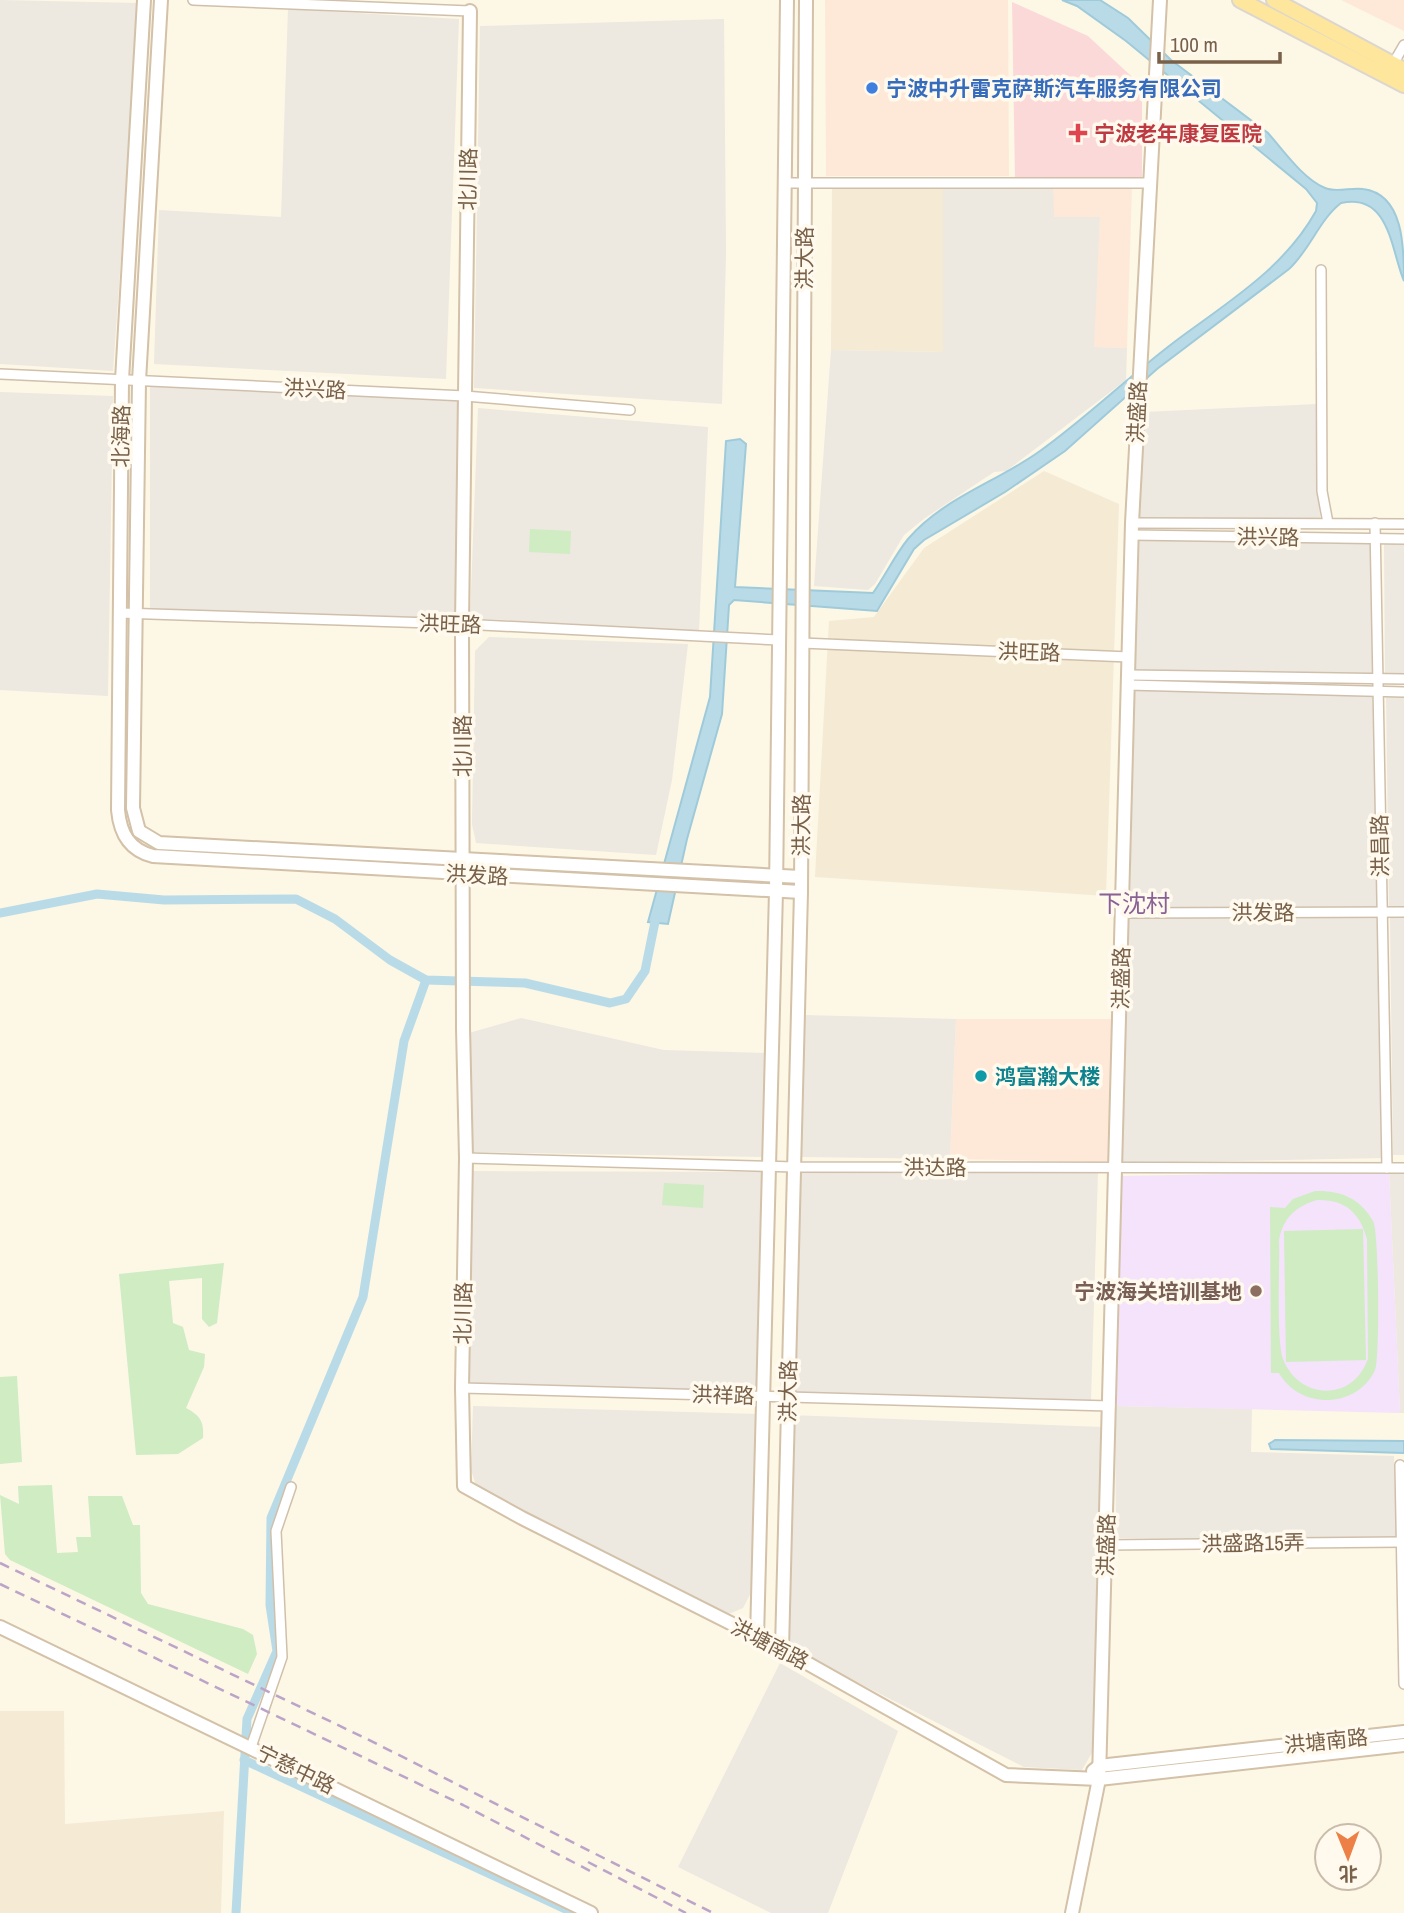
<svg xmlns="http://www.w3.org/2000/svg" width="1404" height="1913" viewBox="0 0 1404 1913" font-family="'Archivo Narrow','Noto Sans SC',sans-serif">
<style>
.residential{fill:#f5ead4}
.commercial{fill:#fee9d9}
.industrial{fill:#ede8e0}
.education{fill:#f4e3fa}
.medical{fill:#fcd9d9}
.green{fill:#cfecc3;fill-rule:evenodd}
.water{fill:#b9dbe8;stroke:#9fcada;stroke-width:2}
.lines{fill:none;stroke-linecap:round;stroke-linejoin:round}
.canal{stroke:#b9dbe8;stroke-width:9}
.street-casing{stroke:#d0c0ab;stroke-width:12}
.secondary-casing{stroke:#d3c1a8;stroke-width:16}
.primary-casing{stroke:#dcd6d0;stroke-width:18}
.street{stroke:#fff;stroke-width:9}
.secondary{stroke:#fff;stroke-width:12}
.primary{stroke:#fee69c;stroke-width:14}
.rail{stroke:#bca3c8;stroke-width:2.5;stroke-dasharray:10 7;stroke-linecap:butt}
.shop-dot{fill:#3f7fe0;stroke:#fffaed;stroke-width:2.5}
.health-dot{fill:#e0444e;stroke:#fffaed;stroke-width:2.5}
.culture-dot{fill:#0f9aa8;stroke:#fffaed;stroke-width:2.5}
.education-dot{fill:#8d6e63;stroke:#fffaed;stroke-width:2.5}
.labels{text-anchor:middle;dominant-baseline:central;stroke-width:7;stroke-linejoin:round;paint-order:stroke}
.shop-label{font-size:21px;font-weight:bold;fill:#366cbe;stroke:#fffaed;text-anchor:start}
.health-label{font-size:21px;font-weight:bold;fill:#be3a42;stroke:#fffaed;text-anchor:start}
.street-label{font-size:21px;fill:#786049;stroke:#fffaed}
.culture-label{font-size:21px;font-weight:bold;fill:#0d838f;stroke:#fffaed;text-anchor:start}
.education-label{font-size:21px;font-weight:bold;fill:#785e54;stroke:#fffaed;text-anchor:end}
.quarter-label{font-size:24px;fill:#8a6195;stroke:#fffaed}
</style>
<rect width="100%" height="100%" fill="#fdf7e6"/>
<g class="residential">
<path d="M 832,186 L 943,188 L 943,352 L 831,350 Z"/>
<path d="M 1044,471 L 1119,504 L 1106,896 L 815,877 L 829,621 L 874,617 L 924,548 Z"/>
<path d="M 0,1711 L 64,1711 L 65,1824 L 224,1811 L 221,1913 L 0,1913 Z"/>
</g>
<g class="commercial">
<path d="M 825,0 L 1008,0 L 1009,176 L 826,176 Z"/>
<path d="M 1341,0 L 1404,0 L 1404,31 Z"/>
<path d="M 1053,187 L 1132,187 L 1127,348 L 1093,347 L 1100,217 L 1053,217 Z"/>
<path d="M 956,1019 L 1115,1019 L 1111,1162 L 950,1159 Z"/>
</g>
<g class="industrial">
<path d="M 0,0 L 139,3 L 113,371 L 0,364 Z"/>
<path d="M 288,9 L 459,19 L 446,379 L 154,364 L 159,210 L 281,217 Z"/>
<path d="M 724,19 L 726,254 L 722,404 L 474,388 L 480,26 Z"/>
<path d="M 1053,187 L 1054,217 L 1100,217 L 1094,347 L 1127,348 L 1126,380 L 1006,471 L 994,472 L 925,518 L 904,535 L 875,584 L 868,590 L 814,586 L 831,350 L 943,352 L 943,188 Z"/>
<path d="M 150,386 L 458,400 L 459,619 L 150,609 Z"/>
<path d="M 0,392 L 113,396 L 108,696 L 0,690 Z"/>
<path d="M 1317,404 L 1320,520 L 1136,520 L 1144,412 Z"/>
<path d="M 478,408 L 708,427 L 699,631 L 470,618 Z"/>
<path d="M 1139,537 L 1372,541 L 1375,676 L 1135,672 Z"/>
<path d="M 1384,541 L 1404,542 L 1404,677 L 1385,677 Z"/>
<path d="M 489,637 L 688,644 L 672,780 L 656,855 L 476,843 L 472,824 L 475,651 Z"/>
<path d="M 1134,686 L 1375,695 L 1379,909 L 1130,909 Z"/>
<path d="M 1386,693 L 1404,694 L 1404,908 L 1389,908 Z"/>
<path d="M 1390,916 L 1404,916 L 1404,1155 L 1393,1155 Z"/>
<path d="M 1128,917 L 1379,917 L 1383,1158 L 1122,1163 Z"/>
<path d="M 804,1015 L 956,1019 L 950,1159 L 801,1157 Z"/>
<path d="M 521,1018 L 664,1050 L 768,1053 L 766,1157 L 471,1152 L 469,1033 Z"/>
<path d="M 470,1171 L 764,1172 L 758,1391 L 466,1384 Z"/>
<path d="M 797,1171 L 1098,1171 L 1091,1400 L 791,1392 Z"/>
<path d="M 1389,1171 L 1404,1171 L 1404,1413 L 1400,1413 Z"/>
<path d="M 473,1406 L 759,1414 L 754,1587 L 743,1608 L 724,1616 L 476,1485 L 471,1470 Z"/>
<path d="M 1115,1406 L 1252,1409 L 1251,1452 L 1394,1456 L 1396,1537 L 1333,1540 L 1116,1538 Z"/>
<path d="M 790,1415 L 1103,1427 L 1093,1751 L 1082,1770 L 1024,1767 L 786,1646 Z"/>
<path d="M 780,1663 L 898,1731 L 828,1913 L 771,1913 L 678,1867 Z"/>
</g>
<path class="education" d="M 1389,1171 L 1400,1413 L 1115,1406 L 1120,1176 Z"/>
<path class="medical" d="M 1012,2 L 1088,36 L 1142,86 L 1142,179 L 1015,179 Z"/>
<g class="green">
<path d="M 530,529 L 571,531 L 570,554 L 529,552 Z"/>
<path d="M 664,1183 L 704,1185 L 703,1208 L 662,1205 Z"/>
<path d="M 1315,1191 C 1340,1190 1360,1198 1373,1221 C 1379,1229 1380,1360 1375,1370 C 1357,1409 1300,1410 1279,1373 L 1271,1373 L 1270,1207 L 1285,1208 L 1293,1199 ZM 1317,1200 C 1345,1199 1360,1213 1367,1239 L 1368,1359 C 1362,1375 1351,1387 1334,1390 C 1311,1394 1291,1380 1283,1359 C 1276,1339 1280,1266 1279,1240 C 1283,1218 1296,1206 1317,1200 Z"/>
<path d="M 1363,1229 L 1366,1360 L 1286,1362 L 1284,1231 Z"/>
<path d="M 224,1263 L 217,1323 L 209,1327 L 202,1319 L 202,1278 L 169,1281 L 173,1323 L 183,1327 L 189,1350 L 205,1354 L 204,1367 L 186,1408 C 201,1416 204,1422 203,1438 L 178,1454 L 136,1455 L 119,1274 Z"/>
<path d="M 17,1376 L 22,1462 L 0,1464 L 0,1377 Z"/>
<path d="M 52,1485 L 57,1553 L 78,1552 L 76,1537 L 91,1537 L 88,1496 L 122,1496 L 133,1525 L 140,1525 L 141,1593 L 148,1604 L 243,1629 L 253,1635 L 257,1654 L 248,1674 L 10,1560 L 5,1554 L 0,1495 L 19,1504 L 18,1486 Z"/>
</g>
<g class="water">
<path d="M 1062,0 L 1100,0 L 1128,18 L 1171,60 L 1268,133 C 1283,150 1303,179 1325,188 C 1336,193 1352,187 1363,189 C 1404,194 1404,248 1404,281 C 1391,251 1390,192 1341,203 C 1319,220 1310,250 1289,269 L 1157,369 L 1065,451 L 1005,492 L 924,540 L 914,549 L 877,611 L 734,600 L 729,605 L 722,714 L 687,839 L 668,924 L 648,922 L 710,697 L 726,441 L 740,439 L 746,444 L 735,587 L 873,593 C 885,576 895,555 908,539 C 943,498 997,482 1040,451 C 1089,416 1132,373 1181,337 C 1231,300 1285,267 1316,211 L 1317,203 L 1306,189 L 1126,41 L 1077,6 Z"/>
<path d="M 1275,1440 L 1404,1441 L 1404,1453 L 1271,1449 L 1269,1444 Z"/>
</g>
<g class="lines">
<g class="canal">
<path d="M 0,913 L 97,894 L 164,900 L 296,899 L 335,919 L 390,960 L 426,980 L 525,983 L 610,1003 L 626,999 L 645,971 L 657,912"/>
<path d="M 244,1760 L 574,1913"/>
<path d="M 236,1913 L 247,1719 L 277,1651 L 270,1605 L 271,1518 L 363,1297 L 404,1041 L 426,980"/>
</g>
<defs>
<g id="street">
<path d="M 193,0 L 470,11"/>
<path d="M 1393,64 L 1404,45"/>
<path d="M 785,183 L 1149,183"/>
<path d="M 1321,270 L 1322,491 L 1328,523"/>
<path d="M 0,374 L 465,396 L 630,410"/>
<path d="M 1132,523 L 1404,524"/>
<path d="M 1375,523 L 1387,1168"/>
<path d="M 1131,535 L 1404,539"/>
<path d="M 120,613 L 462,624 L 779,640"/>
<path d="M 802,643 L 1129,657"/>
<path d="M 1128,675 L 1404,679"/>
<path d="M 1128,685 L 1404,692"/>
<path d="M 1122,913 L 1404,912"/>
<path d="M 466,1158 L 794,1167 L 1404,1168"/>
<path d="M 462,1388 L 1110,1406"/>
<path d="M 1400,1465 L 1404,1684"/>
<path d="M 1106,1545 L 1401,1542"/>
<path d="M 251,1747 L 282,1657 L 276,1531 L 291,1487"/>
</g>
<g id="secondary">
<path d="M 144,0 L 122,380 L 118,810 C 120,833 129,850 153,856 L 801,892"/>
<path d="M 161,0 L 139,381 L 133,808 L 139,831 L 159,843 L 801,877"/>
<path d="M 470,11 L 462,624 L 463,1028 L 466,1158 L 462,1388 L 464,1486 L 522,1518 L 782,1649 L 1006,1775 L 1099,1779 L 1404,1745"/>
<path d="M 0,1627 L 591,1913"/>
<path d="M 757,1638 L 776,891 L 787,0"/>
<path d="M 782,1649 L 801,892 L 806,0"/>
<path d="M 1093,1771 L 1099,1766 L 1404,1732"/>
<path d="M 1072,1913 L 1099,1779 L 1132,523 L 1160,0"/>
</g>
<g id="primary">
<path d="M 1240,0 L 1404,85"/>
<path d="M 1274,0 L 1404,70"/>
</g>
</defs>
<use href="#street" class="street-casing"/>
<use href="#secondary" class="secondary-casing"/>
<use href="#primary" class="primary-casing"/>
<use href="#street" class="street"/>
<use href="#secondary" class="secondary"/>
<use href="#primary" class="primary"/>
<g class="rail">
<path d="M 0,1563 L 367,1739 L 713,1913"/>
<path d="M 0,1584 L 463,1805 L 596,1874"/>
<path d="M 588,1862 L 686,1913"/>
</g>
</g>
<circle class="shop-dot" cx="872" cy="88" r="7"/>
<path class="health-dot" d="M1074.5 122.5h7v7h7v7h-7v7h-7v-7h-7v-7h7z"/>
<circle class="culture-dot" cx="981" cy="1076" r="7"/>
<circle class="education-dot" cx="1256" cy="1291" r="7"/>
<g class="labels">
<g class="shop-label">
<text x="886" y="88">宁波中升雷克萨斯汽车服务有限公司</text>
</g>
<g class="health-label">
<text x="1094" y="133">宁波老年康复医院</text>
</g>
<g class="street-label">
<text transform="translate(468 179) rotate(-89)">北川路</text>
<text transform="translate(804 258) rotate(-90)">洪大路</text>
<text transform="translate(315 389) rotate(3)">洪兴路</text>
<text transform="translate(1137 412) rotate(-87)">洪盛路</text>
<text transform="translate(121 436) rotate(-89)">北海路</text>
<text transform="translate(1268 537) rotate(1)">洪兴路</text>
<text transform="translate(450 624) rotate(2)">洪旺路</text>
<text transform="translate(1029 652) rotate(2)">洪旺路</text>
<text transform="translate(462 746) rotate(-90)">北川路</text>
<text transform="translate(801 825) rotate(-90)">洪大路</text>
<text transform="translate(1380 846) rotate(-91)">洪昌路</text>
<text transform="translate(477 875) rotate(3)">洪发路</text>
<text x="1263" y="912">洪发路</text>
<text transform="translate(1121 978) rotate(-89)">洪盛路</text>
<text x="935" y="1167">洪达路</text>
<text transform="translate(463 1313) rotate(-89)">北川路</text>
<text transform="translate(788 1391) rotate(-89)">洪大路</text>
<text transform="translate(723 1395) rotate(2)">洪祥路</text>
<text transform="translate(1253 1543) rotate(-1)">洪盛路15弄</text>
<text transform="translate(1106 1545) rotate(-88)">洪盛路</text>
<text transform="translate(770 1644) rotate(27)">洪塘南路</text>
<text transform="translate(1326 1741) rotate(-6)">洪塘南路</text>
<text transform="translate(296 1769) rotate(26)">宁慈中路</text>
</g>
<g class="culture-label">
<text x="995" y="1076">鸿富瀚大楼</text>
</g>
<g class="education-label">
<text x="1242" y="1291">宁波海关培训基地</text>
</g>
<g class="quarter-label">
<text x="1134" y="903">下沈村</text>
</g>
</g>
<g transform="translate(1348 1857) rotate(179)"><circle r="33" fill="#fffaed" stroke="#c9bcab" stroke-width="2"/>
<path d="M0-5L12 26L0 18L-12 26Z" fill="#ec8046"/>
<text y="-10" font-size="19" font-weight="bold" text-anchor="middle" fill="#786049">北</text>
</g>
<path d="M1159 52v10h121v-10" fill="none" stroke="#786049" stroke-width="3.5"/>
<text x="1170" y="52" font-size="21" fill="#786049" stroke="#fffaed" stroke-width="5" paint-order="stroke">100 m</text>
</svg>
